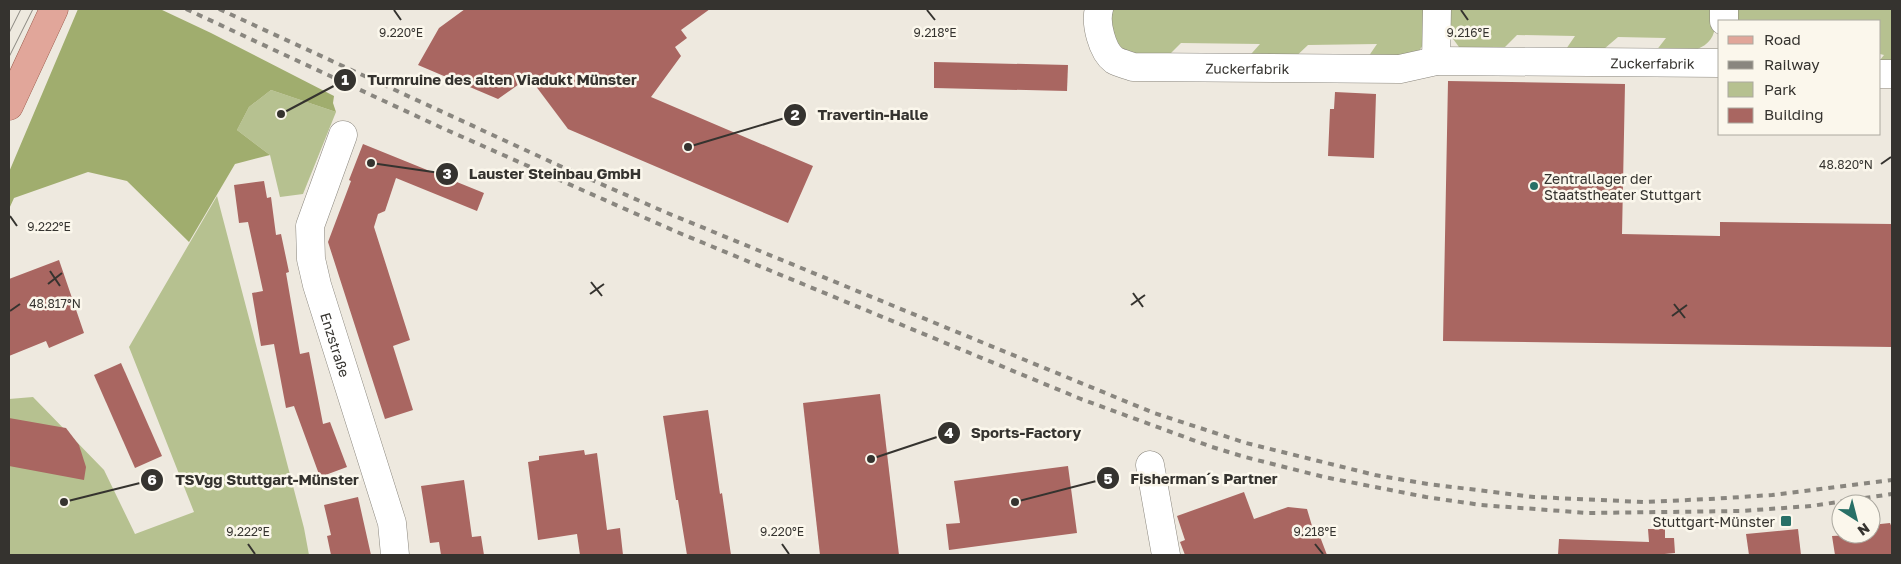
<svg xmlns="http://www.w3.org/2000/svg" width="1901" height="564" viewBox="0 0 1901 564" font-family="'Golos Text',sans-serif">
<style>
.green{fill:#b6c190}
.forest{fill:#a0ad6e}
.building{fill:#a96661}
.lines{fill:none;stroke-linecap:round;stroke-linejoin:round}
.minor-casing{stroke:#8a867d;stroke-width:29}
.major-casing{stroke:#985748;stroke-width:29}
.minor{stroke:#fff;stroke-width:28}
.major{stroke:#e1a69a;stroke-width:28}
.tram{stroke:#89867f;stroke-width:1}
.rail{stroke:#89867f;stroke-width:4;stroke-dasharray:6 6;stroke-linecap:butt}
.ticks{fill:none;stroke:#35332f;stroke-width:2}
.poi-dot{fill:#287067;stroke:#fbf7ec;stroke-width:2}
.labels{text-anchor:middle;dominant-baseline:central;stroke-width:5;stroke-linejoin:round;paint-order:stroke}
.street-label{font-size:14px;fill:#35332f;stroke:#fbf7ec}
.poi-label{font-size:14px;fill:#35332f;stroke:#fbf7ec;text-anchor:start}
.ticks-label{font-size:12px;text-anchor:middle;fill:#35332f;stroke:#fbf7ec;stroke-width:5;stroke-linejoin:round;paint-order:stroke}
.leader{fill:none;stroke:#35332f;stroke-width:2}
.callout-dot{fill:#35332f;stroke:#fbf7ec;stroke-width:2}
.mark-label{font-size:15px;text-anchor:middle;font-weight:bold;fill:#fff}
.callout-label{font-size:15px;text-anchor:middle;font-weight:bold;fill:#35332f;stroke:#fbf7ec;stroke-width:5;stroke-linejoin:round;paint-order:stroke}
</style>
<rect width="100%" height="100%" fill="#eee9df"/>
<g class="green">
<path d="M 1110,9 L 1428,9 L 1425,42 L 1417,54 L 1364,63 L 1377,44 L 1308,45 L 1289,63 L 1244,62 L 1260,44 L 1181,43 L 1163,61 L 1129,57 L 1111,37 Z"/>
<path d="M 1447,9 L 1714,9 C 1715,16 1716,25 1714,32 C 1708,55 1672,54 1652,56 L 1666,38 L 1618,37 L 1597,55 L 1562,55 L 1575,36 L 1517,35 L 1497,55 L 1459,47 L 1448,32 Z"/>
<path d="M 1734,9 L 1892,9 L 1892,69 L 1880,69 L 1880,60 L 1884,55 L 1880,54 L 1880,21 L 1733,21 Z"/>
<path d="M 271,90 L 336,112 L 303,194 L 280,197 L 270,155 L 237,130 L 249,107 Z"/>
<path d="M 217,196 L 304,528 L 309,555 L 9,555 L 9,399 L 33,397 L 104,470 L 135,534 L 194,512 L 129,347 Z"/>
</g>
<path class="forest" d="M 78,9 L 160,9 L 211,33 L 334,96 L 333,103 L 336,112 L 271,90 L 249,107 L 237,130 L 270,155 L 235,164 L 189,242 L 127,181 L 88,172 L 14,198 L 9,209 L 9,172 Z"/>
<g class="building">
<path d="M 465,9 L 710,9 L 681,30 L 687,38 L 675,47 L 681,56 L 651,97 L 813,166 L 788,223 L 568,129 L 529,77 L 498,99 L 418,65 L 439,28 Z"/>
<path d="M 934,62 L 1068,65 L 1067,91 L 934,88 Z"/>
<path d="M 1448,81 L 1625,84 L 1622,234 L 1720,236 L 1720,222 L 1892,224 L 1892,347 L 1443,341 Z"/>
<path d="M 1335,92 L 1376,94 L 1374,158 L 1328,156 L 1330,109 L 1334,109 Z"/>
<path d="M 363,144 L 484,193 L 477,211 L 396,178 L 385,211 L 378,214 L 374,227 L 410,340 L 393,346 L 413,410 L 385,419 L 328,242 L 351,181 L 349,180 Z"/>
<path d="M 264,181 L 267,198 L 271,197 L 276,235 L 281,234 L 289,272 L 286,273 L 300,354 L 309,352 L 323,424 L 330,422 L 347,467 L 320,477 L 294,406 L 286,408 L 274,344 L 261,346 L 252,293 L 263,291 L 248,222 L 239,223 L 234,185 Z"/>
<path d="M 59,260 L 84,333 L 49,348 L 46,341 L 9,356 L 9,279 Z"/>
<path d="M 121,363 L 162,456 L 135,468 L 94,375 Z"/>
<path d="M 880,394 L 899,555 L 820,555 L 803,403 Z"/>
<path d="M 708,410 L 720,494 L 722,493 L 731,555 L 687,555 L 678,500 L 676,500 L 663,416 Z"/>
<path d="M 9,418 L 66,428 L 79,445 L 86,467 L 84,480 L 9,466 Z"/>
<path d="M 584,450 L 585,455 L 597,453 L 607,530 L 620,528 L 623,555 L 580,555 L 577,534 L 538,540 L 528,462 L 539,460 L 539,456 Z"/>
<path d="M 1068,466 L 1077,533 L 949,550 L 946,524 L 960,523 L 954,481 Z"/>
<path d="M 464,480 L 472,537 L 481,536 L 484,555 L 441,555 L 439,542 L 430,543 L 421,486 Z"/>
<path d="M 1244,492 L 1254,519 L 1288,507 L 1307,509 L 1315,536 L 1319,534 L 1327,555 L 1185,555 L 1180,542 L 1185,540 L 1177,516 Z"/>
<path d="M 358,497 L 371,555 L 331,555 L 327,536 L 331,535 L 324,505 Z"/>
<path d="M 1890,523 L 1892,528 L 1892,555 L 1835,555 L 1832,536 L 1871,534 L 1871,525 Z"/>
<path d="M 1648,529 L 1665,529 L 1665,538 L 1674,538 L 1675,553 L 1654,555 L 1558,555 L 1559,539 L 1649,542 Z"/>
<path d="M 1798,529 L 1801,555 L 1749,555 L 1746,534 Z"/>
</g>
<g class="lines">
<defs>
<g id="minor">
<path id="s1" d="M 1099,9 C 1095,23 1102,51 1114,60 C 1119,63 1128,65 1133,67 L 1400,69 L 1436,61 L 1720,63"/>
<path d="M 1724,9 L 1724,21"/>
<path d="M 1436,61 L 1437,9"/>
<path d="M 1880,74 L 1892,74"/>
<path id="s2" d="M 343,135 L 310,226 L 311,259 L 317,285 L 392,523 L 395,555"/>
<path d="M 1150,465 L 1166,555"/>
</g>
<path id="major" d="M 9,106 L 54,9"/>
</defs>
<use href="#minor" class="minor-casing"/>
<use href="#major" class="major-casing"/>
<use href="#minor" class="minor"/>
<use href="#major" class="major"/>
<g class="tram">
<path d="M 9,33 L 21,9"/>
<path d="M 9,57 L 33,9"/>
</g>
<g class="rail">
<path d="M 186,9 L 440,127 L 677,232 L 1081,399 L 1212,447 L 1245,457 L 1324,477 L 1426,497 L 1481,505 L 1588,513 L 1741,511 L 1811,506 L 1892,494"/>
<path d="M 219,9 L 560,166 L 665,212 L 1154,413 L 1246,443 L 1375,475 L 1428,484 L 1534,497 L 1644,502 L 1710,499 L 1772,495 L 1892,480"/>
</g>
</g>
<path class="ticks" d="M 394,10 L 401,20M 927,10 L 935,20M 1461,10 L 1468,20M 1881,164 L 1891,157M 10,216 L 17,226M 50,271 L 60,286M 591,282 L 602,296M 48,284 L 62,273M 1133,293 L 1143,307M 590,294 L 604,284M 1674,304 L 1685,318M 1131,305 L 1145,295M 10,311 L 20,304M 1672,316 L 1687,305M 248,544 L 255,554M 782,544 L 789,554M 1315,544 L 1323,554"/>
<g class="poi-dot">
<circle cx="1534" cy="186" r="5"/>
<rect x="1780" y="515" width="12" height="12" rx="2.5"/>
</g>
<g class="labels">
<g class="street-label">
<text stroke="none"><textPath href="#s1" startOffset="596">Zuckerfabrik</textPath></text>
<text stroke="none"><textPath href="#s1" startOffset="190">Zuckerfabrik</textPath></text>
<text stroke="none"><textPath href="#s2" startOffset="219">Enzstraße</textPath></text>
</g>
<g class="poi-label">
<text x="1544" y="178">Zentrallager der<tspan x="1544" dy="16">Staatstheater Stuttgart</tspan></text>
<text x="1775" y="521" text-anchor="end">Stuttgart-Münster</text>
</g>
</g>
<g class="ticks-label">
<text x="401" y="37">9.220°E</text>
<text x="935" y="37">9.218°E</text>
<text x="1468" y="37">9.216°E</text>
<text x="1846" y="169">48.820°N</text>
<text x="49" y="231">9.222°E</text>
<text x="55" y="308">48.817°N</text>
<text x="248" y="536">9.222°E</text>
<text x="782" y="536">9.220°E</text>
<text x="1315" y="536">9.218°E</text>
</g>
<path class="leader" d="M281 114L345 80M688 147L795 115M371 163L447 174M871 459L949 433M1015 502L1108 478M64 502L152 480"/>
<g class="callout-dot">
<circle cx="281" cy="114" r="5"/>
<circle cx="688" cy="147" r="5"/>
<circle cx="371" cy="163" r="5"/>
<circle cx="871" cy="459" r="5"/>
<circle cx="1015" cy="502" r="5"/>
<circle cx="64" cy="502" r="5"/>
<circle cx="345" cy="80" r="12"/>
<circle cx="795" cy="115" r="12"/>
<circle cx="447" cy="174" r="12"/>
<circle cx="949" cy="433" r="12"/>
<circle cx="1108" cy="478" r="12"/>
<circle cx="152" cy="480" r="12"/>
</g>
<g class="mark-label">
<text x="345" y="85">1</text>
<text x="795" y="120">2</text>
<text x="447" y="179">3</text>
<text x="949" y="438">4</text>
<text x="1108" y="484">5</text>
<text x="152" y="485">6</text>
</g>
<g class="callout-label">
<text x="502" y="85">Turmruine des alten Viadukt Münster</text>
<text x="873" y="120">Travertin-Halle</text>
<text x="555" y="179">Lauster Steinbau GmbH</text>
<text x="1026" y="438">Sports-Factory</text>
<text x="1204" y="484">Fisherman´s Partner</text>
<text x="267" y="485">TSVgg Stuttgart-Münster</text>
</g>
<rect width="1901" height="564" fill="none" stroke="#35332f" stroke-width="20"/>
<rect x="1718" y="20" width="162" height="115" fill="#fbf7ec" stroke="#aca9a0"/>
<rect x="1728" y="36" width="25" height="8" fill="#e1a69a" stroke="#aca9a0"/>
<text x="1764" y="45" font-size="15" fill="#35332f">Road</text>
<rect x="1728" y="61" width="25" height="8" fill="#89867f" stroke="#aca9a0"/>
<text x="1764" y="70" font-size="15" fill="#35332f">Railway</text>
<rect x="1728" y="82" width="25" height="15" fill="#b6c190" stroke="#aca9a0"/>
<text x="1764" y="95" font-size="15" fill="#35332f">Park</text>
<rect x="1728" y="108" width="25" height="15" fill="#a96661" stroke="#aca9a0"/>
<text x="1764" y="120" font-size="15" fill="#35332f">Building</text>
<g transform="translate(1856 519) rotate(144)"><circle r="24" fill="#fbf7ec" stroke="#aca9a0"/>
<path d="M0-4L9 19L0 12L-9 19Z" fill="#287067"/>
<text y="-8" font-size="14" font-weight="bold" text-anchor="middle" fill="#35332f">N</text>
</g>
</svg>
